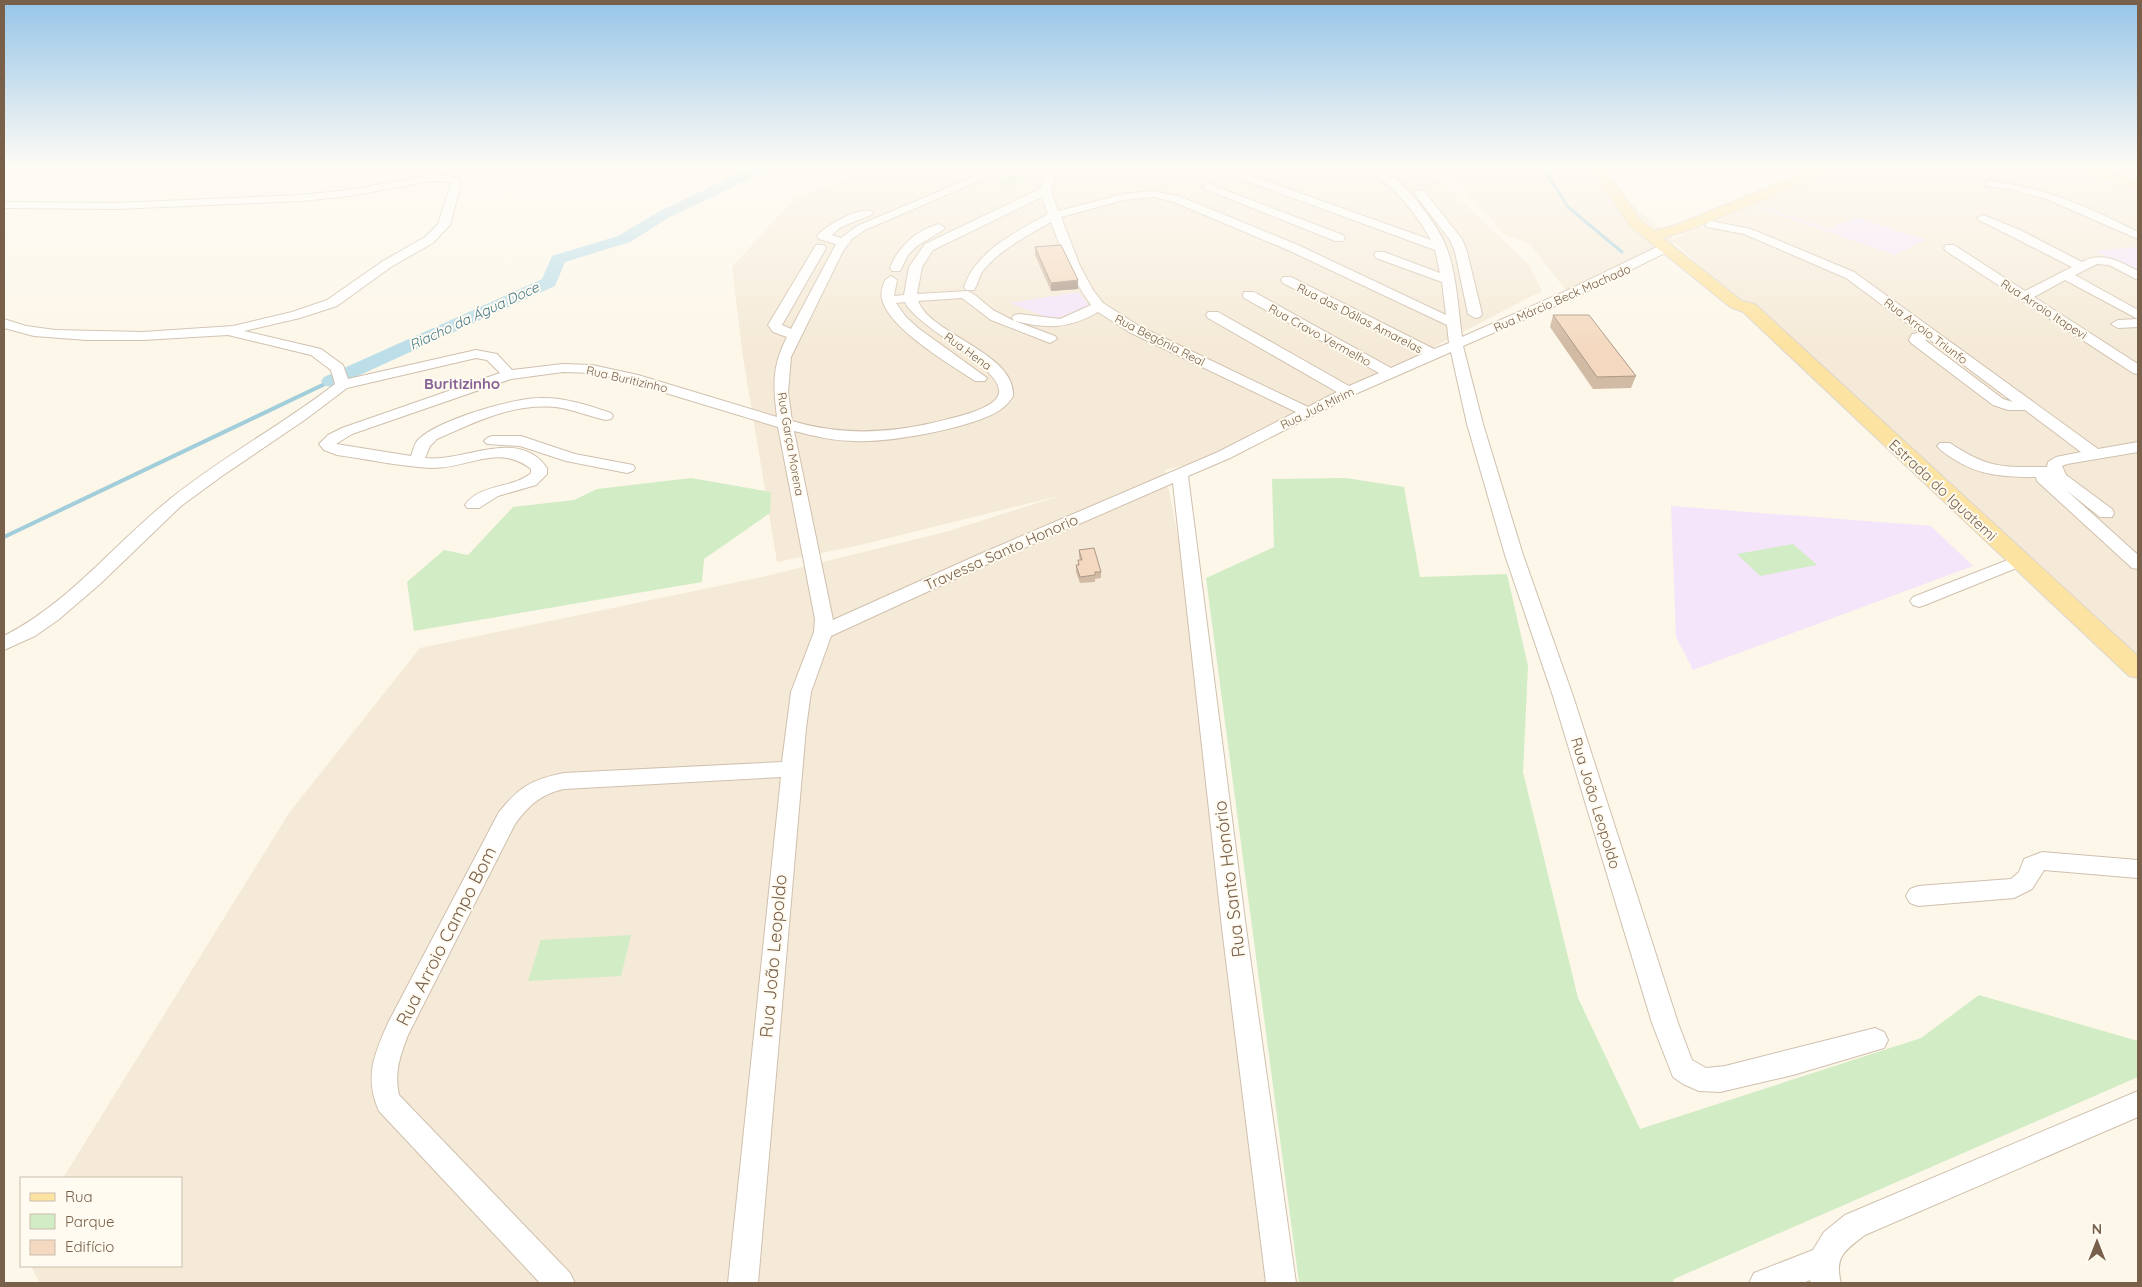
<svg xmlns="http://www.w3.org/2000/svg" width="2142" height="1287" viewBox="0 0 2142 1287" font-family="Quicksand,sans-serif">
<style>
.residential{fill:#f5ead7}
.education{fill:#f4e5fa}
.green{fill:#d2ecc6}
.lines{fill:none;stroke-linecap:round;stroke-linejoin:round}
.stream-far1{stroke:#a2cdda;stroke-width:3}
.stream{stroke:#a2cdda;stroke-width:4}
.river{fill:#bcdee8;fill-rule:evenodd}
.minor-casing{stroke:#d0c0ae;stroke-width:2}
.major-casing{stroke:#dcd6d0;stroke-width:2}
.minor{fill:#fff;fill-rule:evenodd}
.major{fill:#fde3a1;fill-rule:evenodd}
.wall{fill:#d2bba5}
.shaded-wall{fill:#ab9886}
.building{fill:#f4d9c0;stroke:#ab9886}
.labels{text-anchor:middle;dominant-baseline:central;stroke-width:4;stroke-linejoin:round;paint-order:stroke}
.far-street-label{font-size:12px;fill:#79604b;stroke:#fffbf0}
.far-water-label{font-size:14px;font-style:italic;fill:#437a8d;stroke:#fffbf0}
.far-quarter-label{font-size:15px;font-weight:bold;fill:#896395;stroke:#fffbf0}
.street-label{font-size:15px;fill:#79604b;stroke:#fffbf0}
.near-street-label{font-size:18px;fill:#79604b;stroke:#fffbf0}
</style>
<rect width="100%" height="100%" fill="#fdf7e9"/>
<g class="residential">
<path d="M 878,166 L 1395,166 L 1432,173 L 1529,265 L 1542,291 L 1224,455 L 1165,470 L 1203,665 L 1281,1283 L 40,1283 L 31,1266 L 181,1266 L 181,1178 L 63,1178 L 289,813 L 420,648 L 766,576 L 949,531 L 1059,496 L 856,546 L 777,562 L 743,357 L 732,267 L 794,199 Z"/>
<path d="M 1444,166 L 1608,166 L 1626,199 L 1673,239 L 1837,166 L 2065,166 L 2138,189 L 2138,668 L 2079,608 L 1890,439 L 1675,243 L 1569,294 L 1529,243 L 1505,235 Z"/>
<path d="M 1718,166 L 1831,166 L 1796,176 L 1768,176 Z"/>
</g>
<g class="education">
<path d="M 1757,207 L 1765,207 L 1828,229 L 1856,217 L 1926,240 L 1895,255 Z"/>
<path d="M 2138,247 L 2138,274 L 2096,251 Z"/>
<path d="M 1078,292 L 1089,305 L 1058,318 L 1044,316 L 1010,303 Z"/>
<path d="M 1671,506 L 1931,526 L 1973,566 L 1693,670 L 1676,637 Z"/>
</g>
<g class="green">
<path d="M 1016,173 L 1030,178 L 1009,187 L 996,182 Z"/>
<path d="M 691,478 L 771,492 L 770,513 L 704,559 L 702,582 L 414,631 L 407,582 L 444,550 L 468,555 L 513,507 L 574,500 L 597,489 Z"/>
<path d="M 1346,478 L 1404,487 L 1420,577 L 1507,574 L 1528,666 L 1523,772 L 1578,998 L 1640,1129 L 1921,1038 L 1979,995 L 2138,1041 L 2138,1077 L 1674,1279 L 1673,1283 L 1299,1283 L 1206,578 L 1274,547 L 1272,479 Z"/>
<path d="M 1793,544 L 1817,565 L 1760,576 L 1737,554 Z"/>
<path d="M 631,935 L 621,976 L 528,981 L 541,940 Z"/>
</g>
<g class="lines">
<path class="stream-far1" d="M 1542,166 L 1568,207 L 1622,252"/>
<path class="stream" d="M 4,537 L 331,381"/>
<path class="river" d="M 755,166 L 773,166 L 771,169 L 670,217 L 630,242 L 565,262 L 555,286 L 338,385 L 331,387 L 324,385 L 321,381 L 324,377 L 542,279 L 552,256 L 618,236 L 660,211 Z"/>
<defs>
<g id="minor">
<path d="M 999,166 L 1013,166 L 865,230 L 852,239 L 843,251 L 791,357 L 788,392 L 792,421 C 839,435 884,434 932,423 C 947,419 991,411 998,396 C 1011,371 917,329 905,302 L 896,303 L 906,317 L 918,328 L 987,378 L 985,381 L 975,381 C 950,364 889,329 882,299 C 880,293 883,286 885,280 L 891,276 L 897,280 L 894,296 L 904,295 L 909,267 L 925,244 L 1040,189 L 1048,166 L 1058,166 L 1051,191 L 1058,211 L 1124,194 L 1154,191 L 1181,197 L 1298,245 L 1446,315 L 1442,282 L 1376,258 L 1374,255 L 1376,252 L 1384,252 L 1440,273 L 1435,250 L 1233,176 L 1221,166 L 1233,166 L 1241,172 L 1431,240 C 1417,215 1402,196 1380,178 C 1374,173 1365,172 1360,166 C 1365,166 1370,165 1375,166 C 1399,173 1440,226 1447,249 C 1457,277 1458,308 1462,337 L 1566,291 L 1663,244 L 1671,244 L 1673,247 L 1671,250 L 1576,297 L 1463,346 L 1483,424 L 1523,555 L 1573,696 L 1678,1023 L 1692,1060 L 1706,1068 L 1725,1066 L 1875,1028 L 1884,1032 L 1888,1040 L 1884,1048 L 1793,1075 L 1720,1092 L 1699,1091 L 1683,1084 L 1673,1077 L 1652,1023 L 1553,696 L 1505,555 L 1467,424 L 1451,352 L 1353,395 L 1230,458 L 1188,476 L 1246,928 L 1296,1283 L 1266,1283 L 1222,928 L 1173,483 L 992,562 L 831,636 L 811,692 L 806,728 L 758,1283 L 728,1283 L 781,777 L 564,789 C 541,794 529,805 515,824 L 408,1035 C 400,1056 394,1073 399,1095 L 570,1273 L 575,1283 L 540,1283 L 379,1111 C 364,1077 374,1055 388,1023 L 499,812 C 519,787 533,779 564,773 L 782,762 L 791,692 L 814,632 L 815,619 L 778,427 L 616,378 L 592,373 L 563,372 L 511,379 L 352,434 L 336,444 L 411,456 C 413,451 414,445 417,441 C 434,421 513,398 539,398 C 564,397 588,405 611,413 L 613,416 L 611,419 L 606,420 C 591,417 577,411 562,408 C 517,401 477,421 437,439 L 430,446 L 425,458 C 463,463 518,426 547,468 L 547,474 L 536,485 L 498,496 L 479,508 L 467,508 L 465,505 C 480,483 513,489 531,473 L 531,469 C 498,443 469,468 432,468 C 404,467 366,459 337,455 L 324,450 L 319,444 L 328,435 L 342,428 L 500,373 L 487,360 L 476,358 L 347,388 L 306,419 L 222,476 L 181,506 L 100,584 L 58,620 L 35,636 L 4,650 L 4,636 C 69,603 114,544 170,499 C 222,457 282,425 335,384 L 331,370 L 311,355 L 228,335 L 143,340 L 87,340 L 34,336 L 4,328 L 4,319 L 26,326 L 55,330 L 143,332 L 233,326 L 292,312 L 327,300 L 383,261 L 425,237 L 438,224 L 451,184 L 449,182 L 431,181 L 349,196 L 301,201 L 116,209 L 4,208 L 4,202 L 116,203 L 301,195 L 349,190 L 431,175 L 457,177 L 461,184 L 450,225 L 433,243 L 391,267 L 337,306 L 300,318 L 244,331 L 321,349 L 343,365 L 348,379 L 476,350 L 497,354 L 512,370 L 563,364 L 592,365 L 638,375 L 777,417 C 773,385 772,366 787,337 L 773,332 L 768,325 L 816,245 L 824,245 L 826,248 L 782,325 L 791,329 L 836,244 L 819,239 L 817,236 C 825,226 858,207 871,211 L 873,213 L 871,215 L 841,227 L 832,235 L 841,238 L 857,226 ZM 1042,197 L 1048,214 C 1016,232 977,250 964,287 L 966,290 L 974,290 C 978,284 979,277 982,272 C 999,250 1028,235 1051,222 C 1062,251 1072,279 1091,305 L 1060,319 L 1019,314 L 1014,315 L 1012,318 L 1014,321 L 993,310 L 975,295 L 968,291 L 917,294 L 922,267 L 933,250 ZM 1154,197 L 1174,202 L 1290,251 L 1447,325 L 1449,343 L 1434,349 L 1291,277 L 1283,277 L 1281,280 L 1283,283 L 1422,354 L 1391,368 L 1254,292 L 1244,292 L 1243,295 L 1244,298 L 1379,373 L 1349,386 L 1218,312 L 1208,312 L 1206,315 L 1208,318 L 1337,392 L 1308,407 L 1139,326 L 1103,303 L 1093,290 L 1080,266 L 1061,217 L 1124,200 ZM 962,298 L 991,320 L 1050,343 L 1057,339 L 1055,336 L 1015,321 C 1047,329 1069,329 1098,312 L 1129,332 L 1296,412 L 1218,452 L 980,554 L 833,620 L 794,431 C 814,436 834,441 855,441 C 888,443 973,428 1000,410 C 1006,406 1010,401 1013,396 C 1016,353 931,335 918,301 Z"/>
<path d="M 1990,181 C 2044,187 2090,208 2138,232 L 2138,239 L 2044,198 L 2009,189 L 1986,186 L 1985,184 L 1986,182 Z"/>
<path d="M 1209,184 L 1343,235 L 1345,238 L 1343,241 L 1335,241 L 1205,189 L 1203,187 L 1205,185 Z"/>
<path d="M 1420,190 L 1424,191 L 1462,239 L 1467,252 L 1482,314 L 1480,317 L 1475,318 L 1468,314 L 1455,252 L 1450,240 L 1414,193 Z"/>
<path d="M 1983,215 L 2020,230 L 2082,262 C 2102,251 2119,261 2138,271 L 2138,280 L 2109,265 L 2097,264 L 2075,275 L 2138,310 L 2138,319 L 2065,280 L 2034,297 L 2138,364 L 2138,374 L 2133,373 L 1946,251 L 1944,248 L 1946,245 L 1954,245 L 2025,291 L 2072,267 L 1979,220 L 1977,218 Z"/>
<path d="M 1711,221 L 1751,229 L 1854,272 L 2098,449 L 2138,442 L 2138,452 L 2067,464 L 2062,466 L 2066,475 L 2112,509 L 2114,513 L 2112,517 L 2100,517 L 2066,490 L 2138,555 L 2138,569 L 2132,568 L 2037,481 L 2036,477 C 2006,477 1978,476 1952,458 C 1947,455 1941,451 1937,446 L 1940,443 L 1950,443 C 1989,469 2002,467 2047,467 L 2048,462 L 2056,457 L 2081,452 L 2025,410 L 2008,410 L 1993,405 L 1911,343 L 1909,340 L 1912,334 L 1920,333 L 1846,278 L 1744,234 L 1707,227 L 1705,225 ZM 1929,339 L 2013,402 L 2003,399 L 1925,340 Z"/>
<path d="M 939,224 L 945,228 L 943,230 L 917,246 L 908,255 L 900,271 L 892,271 L 890,268 C 898,247 916,230 939,224 Z"/>
<path d="M 2138,319 L 2138,327 L 2118,328 L 2111,324 L 2118,320 Z"/>
<path d="M 492,436 L 521,436 L 575,454 L 633,465 L 635,468 L 633,471 L 627,473 L 566,461 L 520,446 L 487,444 L 484,441 L 487,438 Z"/>
<path d="M 2018,556 L 2024,557 L 2027,561 L 2024,565 L 1925,605 L 1919,607 L 1913,605 L 1910,601 L 1913,597 Z"/>
<path d="M 2042,852 L 2138,860 L 2138,878 L 2044,870 L 2032,889 L 2014,898 L 1918,906 L 1910,903 L 1906,896 L 1910,889 L 1918,886 L 2011,879 L 2019,872 L 2024,859 Z"/>
<path d="M 2138,1091 L 2138,1117 L 1865,1235 C 1845,1250 1834,1257 1841,1283 L 1811,1283 L 1810,1280 L 1803,1283 L 1749,1283 L 1754,1273 L 1813,1250 L 1824,1232 L 1845,1215 Z"/>
</g>
<g id="major">
<path d="M 1590,166 L 1604,166 L 1640,220 L 1655,231 L 1679,224 L 1820,166 L 1839,166 L 1837,169 L 1689,230 L 1663,238 L 1742,301 L 1755,304 L 2138,656 L 2138,678 L 2129,676 L 1743,312 L 1730,307 L 1630,226 Z"/>
<path d="M 2068,166 L 2089,166 L 2138,181 L 2138,189 L 2070,169 Z"/>
</g>
</defs>
<use href="#minor" class="minor-casing"/>
<use href="#major" class="major-casing"/>
<use href="#minor" class="minor"/>
<use href="#major" class="major"/>
</g>
<g class="wall">
<path d="M 1035,247 L 1078,289 L 1051,291 L 1035,255 Z"/>
<path d="M 1553,315 L 1636,376 L 1631,388 L 1593,389 L 1550,327 Z"/>
<path d="M 1079,550 L 1101,572 L 1101,578 L 1095,579 L 1095,582 L 1080,583 L 1076,572 L 1076,565 L 1078,565 L 1078,560 L 1080,560 L 1079,556 Z"/>
</g>
<path class="shaded-wall" d="M 1078,280 L 1078,289 L 1051,291 L 1051,283 Z"/>
<g class="building">
<path d="M 1061,245 L 1078,280 L 1051,283 L 1035,247 Z"/>
<path d="M 1553,315 L 1589,315 L 1636,376 L 1597,377 Z"/>
<path d="M 1094,548 L 1101,572 L 1095,572 L 1095,575 L 1080,577 L 1076,565 L 1079,565 L 1078,560 L 1082,560 L 1079,550 Z"/>
</g>
<linearGradient id="sky" x2="0" y2="1"><stop stop-color="#96c5e8"/><stop offset="0.48" stop-color="#fefbf5"/><stop offset="1" stop-color="#fefbf5" stop-opacity="0"/></linearGradient>
<rect width="2142" height="346" fill="url(#sky)"/>
<g class="labels">
<g class="far-street-label">
<text transform="translate(1562 298) rotate(-24)">Rua Márcio Beck Machado</text>
<text transform="translate(2044 309) rotate(33)">Rua Arroio Itapevi</text>
<text transform="translate(1360 318) rotate(27)">Rua das Dálias Amarelas</text>
<text transform="translate(1926 331) rotate(37)">Rua Arroio Triunfo</text>
<text transform="translate(1320 335) rotate(29)">Rua Cravo Vermelho</text>
<text transform="translate(1160 340) rotate(27)">Rua Begônia Real</text>
<text transform="translate(968 351) rotate(36)">Rua Hena</text>
<text transform="translate(627 379) rotate(13)">Rua Buritizinho</text>
<text transform="translate(1317 408) rotate(-26)">Rua Juá Mirim</text>
<text transform="translate(791 444) rotate(80)">Rua Garça Morena</text>
</g>
<g class="far-water-label">
<text transform="translate(474 316) rotate(-25)">Riacho da Água Doce</text>
</g>
<g class="far-quarter-label">
<text x="462" y="383">Buritizinho</text>
</g>
<g class="street-label">
<text transform="translate(1943 490) rotate(43)">Estrada do Iguatemi</text>
<text transform="translate(1001 552) rotate(-24)">Travessa Santo Honorio</text>
<text transform="translate(1596 803) rotate(73)">Rua João Leopoldo</text>
</g>
<g class="near-street-label">
<text transform="translate(1229 879) rotate(-97)">Rua Santo Honório</text>
<text transform="translate(446 936) rotate(-63)">Rua Arroio Campo Bom</text>
<text transform="translate(773 956) rotate(-85)">Rua João Leopoldo</text>
</g>
</g>
<rect width="2142" height="1287" fill="none" stroke="#79604b" stroke-width="10"/>
<rect x="20" y="1177" width="162" height="90" fill="#fffbf0" stroke="#c9bdae"/>
<rect x="30" y="1193" width="25" height="8" fill="#fde3a1" stroke="#c9bdae"/>
<text x="65" y="1202" font-size="15" fill="#79604b">Rua</text>
<rect x="30" y="1214" width="25" height="15" fill="#d2ecc6" stroke="#c9bdae"/>
<text x="65" y="1227" font-size="15" fill="#79604b">Parque</text>
<rect x="30" y="1240" width="25" height="15" fill="#f4d9c0" stroke="#c9bdae"/>
<text x="65" y="1252" font-size="15" fill="#79604b">Edifício</text>
<g transform="translate(2097 1242)" stroke="#fffbf0" stroke-width="4" paint-order="stroke">
<path d="M0-4L9 19L0 12L-9 19Z" fill="#79604b"/>
<text y="-8" font-size="14" font-weight="bold" text-anchor="middle" fill="#79604b">N</text>
</g>
</svg>
